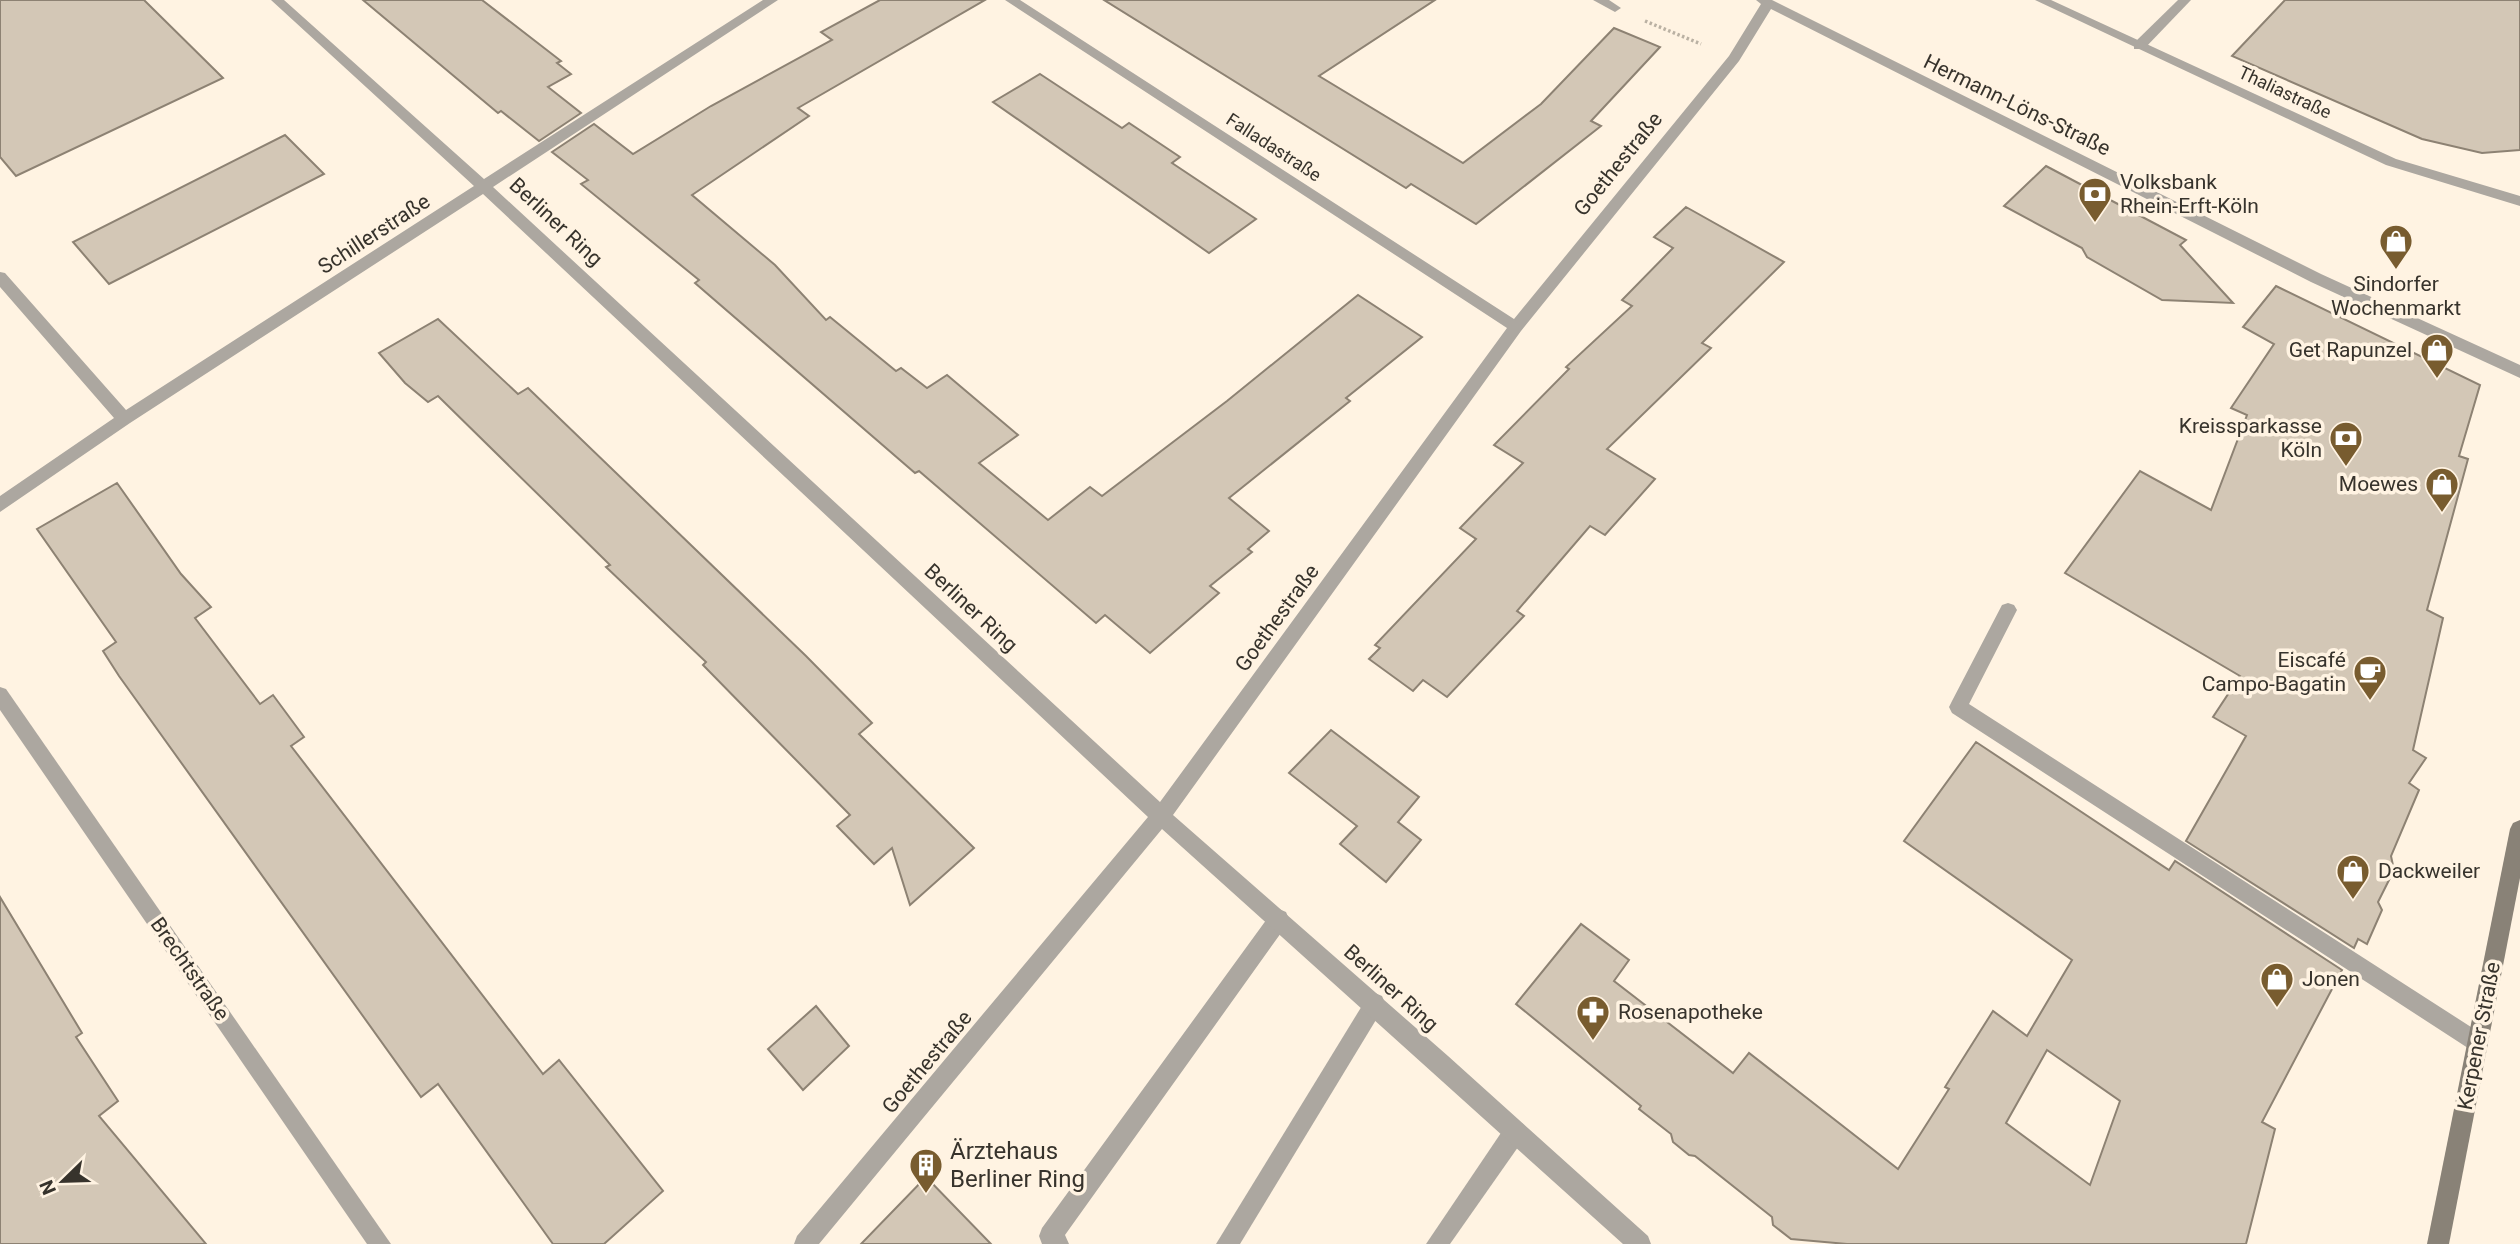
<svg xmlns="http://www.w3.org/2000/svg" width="2520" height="1244" viewBox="0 0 2520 1244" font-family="Roboto,sans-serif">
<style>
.building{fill:#d3c7b6;stroke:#8d8273;stroke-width:2;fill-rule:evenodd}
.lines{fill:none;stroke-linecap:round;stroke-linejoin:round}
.path{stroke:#bab1a3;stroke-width:3.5;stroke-dasharray:2.5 2.5;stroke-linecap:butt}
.lane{fill:#aca7a0;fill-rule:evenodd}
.street{fill:#aca7a0;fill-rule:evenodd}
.secondary{fill:#898277;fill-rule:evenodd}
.labels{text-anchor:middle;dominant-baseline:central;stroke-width:7;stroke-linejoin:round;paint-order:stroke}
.far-street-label{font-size:18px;fill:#37332c;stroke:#fff3e2}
.street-label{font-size:21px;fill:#37332c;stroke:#fff3e2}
.poi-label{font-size:21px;fill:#37332c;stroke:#fff3e2;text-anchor:start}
.near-poi-label{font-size:24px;fill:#37332c;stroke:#fff3e2;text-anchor:start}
</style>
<rect width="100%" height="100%" fill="#fff3e2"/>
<g class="building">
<path d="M 0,0 L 144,0 L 223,78 L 16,176 L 0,157 Z"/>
<path d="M 363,0 L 482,0 L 561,61 L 557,63 L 571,74 L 548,87 L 581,113 L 539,141 L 501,111 L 498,113 Z"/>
<path d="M 880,0 L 985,0 L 798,108 L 809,116 L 692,195 L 775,265 L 826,320 L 830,317 L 896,371 L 901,368 L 927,388 L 947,375 L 1018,435 L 979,463 L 1048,520 L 1090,487 L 1102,496 L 1227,401 L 1358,295 L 1422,337 L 1346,398 L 1350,401 L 1229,498 L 1269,531 L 1248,549 L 1252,552 L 1210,586 L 1219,593 L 1150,653 L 1105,615 L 1096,623 L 919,471 L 915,473 L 695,283 L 699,280 L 581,184 L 588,180 L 552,152 L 594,124 L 633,154 L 711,106 L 832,40 L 821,32 Z"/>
<path d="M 1104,0 L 1435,0 L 1319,76 L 1463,163 L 1541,104 L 1614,28 L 1660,47 L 1591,121 L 1601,126 L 1476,224 L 1411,184 L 1406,188 Z"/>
<path d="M 2285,0 L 2520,0 L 2520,150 L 2482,153 L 2422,139 L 2232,56 Z"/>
<path d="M 1040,74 L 1122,128 L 1129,123 L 1180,157 L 1172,163 L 1256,219 L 1209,253 L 993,102 Z"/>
<path d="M 285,135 L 324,174 L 109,284 L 73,242 Z"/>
<path d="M 2046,166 L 2186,240 L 2180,245 L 2233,303 L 2162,300 L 2087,257 L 2082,248 L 2004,206 Z"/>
<path d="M 1686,207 L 1784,262 L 1702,343 L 1711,348 L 1607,449 L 1655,479 L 1605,535 L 1590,526 L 1517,611 L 1524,616 L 1447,697 L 1423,680 L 1413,691 L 1369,659 L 1380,648 L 1375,645 L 1476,539 L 1460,528 L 1523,463 L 1494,445 L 1569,369 L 1566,367 L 1632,306 L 1622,300 L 1673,248 L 1654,237 Z"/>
<path d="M 2276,286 L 2480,385 L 2459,456 L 2468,459 L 2427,610 L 2443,618 L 2413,750 L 2426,758 L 2409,783 L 2419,790 L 2391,856 L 2394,870 L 2378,902 L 2382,910 L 2367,944 L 2358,939 L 2354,948 L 2186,841 L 2246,736 L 2213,717 L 2240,676 L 2065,573 L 2140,471 L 2211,510 L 2247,415 L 2231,408 L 2274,344 L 2243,327 Z"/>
<path d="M 438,319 L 518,394 L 528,388 L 806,656 L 872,723 L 859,734 L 974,848 L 910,905 L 892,848 L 874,864 L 837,826 L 850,815 L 703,665 L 706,662 L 606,567 L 610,565 L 438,396 L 428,402 L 405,383 L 379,353 Z"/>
<path d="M 117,483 L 181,574 L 211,607 L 195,618 L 260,704 L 273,695 L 304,737 L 291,746 L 543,1074 L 559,1060 L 663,1191 L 604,1244 L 553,1244 L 438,1084 L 421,1097 L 119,676 L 103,651 L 116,642 L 37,529 Z"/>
<path d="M 1331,730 L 1419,797 L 1398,822 L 1421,840 L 1386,882 L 1340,844 L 1357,826 L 1289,773 Z"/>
<path d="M 1976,742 L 2169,870 L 2175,861 L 2342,970 L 2262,1122 L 2275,1129 L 2246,1244 L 1847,1244 L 1791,1239 L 1773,1225 L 1772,1217 L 1695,1156 L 1689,1155 L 1673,1142 L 1671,1134 L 1639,1109 L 1641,1106 L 1516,1004 L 1581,924 L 1629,960 L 1614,981 L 1733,1073 L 1749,1053 L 1898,1169 L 1949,1089 L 1945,1087 L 1993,1011 L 2027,1036 L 2072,960 L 1904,841 ZM 2047,1050 L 2120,1101 L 2090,1185 L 2006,1123 Z"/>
<path d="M 0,897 L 82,1033 L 76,1037 L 118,1101 L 99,1116 L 206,1244 L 0,1244 Z"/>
<path d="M 816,1006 L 849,1046 L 803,1090 L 768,1049 Z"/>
<path d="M 926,1177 L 991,1244 L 861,1244 Z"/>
</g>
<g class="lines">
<path class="path" d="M 1645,21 L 1701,44"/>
<g class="lane">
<path d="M 2178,0 L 2191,0 L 2144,49 L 2134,49 L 2134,43 Z"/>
<path d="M 2008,603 L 2014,605 L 2017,610 L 1969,704 L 2485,1036 L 2488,1043 L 2485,1050 L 2478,1053 L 2471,1050 L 1952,713 L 1949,707 L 1952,701 L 2002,605 Z"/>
<path d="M 1279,909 L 1286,912 L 1289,919 L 1286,926 L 1065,1235 L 1069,1244 L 1042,1244 L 1039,1236 L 1042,1228 L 1272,912 Z"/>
<path d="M 1375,993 L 1382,996 L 1385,1003 L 1382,1010 L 1240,1244 L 1216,1244 L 1368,996 Z"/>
<path d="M 1515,1121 L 1523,1124 L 1526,1132 L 1523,1140 L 1450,1244 L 1426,1244 L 1507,1124 Z"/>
</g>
<g class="street">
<path d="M 271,0 L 284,0 L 484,179 L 763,0 L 778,0 L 493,187 L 1160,802 L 1507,328 L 1005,0 L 1020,0 L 1514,319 L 1729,56 L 1761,4 L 1756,0 L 1772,0 L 2321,274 L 2520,365 L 2520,378 L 2311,282 L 1771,9 L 1739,61 L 1521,331 L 1173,815 L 1448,1056 L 1648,1236 L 1651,1244 L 1623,1244 L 1162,829 L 819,1244 L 794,1244 L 797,1236 L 1148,817 L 483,194 L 130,423 L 0,512 L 0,496 L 114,418 L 0,287 L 0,272 L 5,273 L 126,410 L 474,186 Z"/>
<path d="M 1593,0 L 1609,0 L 1621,8 L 1615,12 Z"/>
<path d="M 2035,0 L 2051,0 L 2396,159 L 2520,196 L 2520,206 L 2386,165 Z"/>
<path d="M 0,687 L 6,689 L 391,1244 L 367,1244 L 0,710 Z"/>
</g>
<path class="secondary" d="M 2520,820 L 2520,878 L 2449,1244 L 2427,1244 L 2510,829 L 2513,823 Z"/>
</g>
<defs>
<symbol id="bank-pin" viewBox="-11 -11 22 30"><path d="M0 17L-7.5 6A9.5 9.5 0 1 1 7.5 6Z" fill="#785c2f" stroke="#fff3e2"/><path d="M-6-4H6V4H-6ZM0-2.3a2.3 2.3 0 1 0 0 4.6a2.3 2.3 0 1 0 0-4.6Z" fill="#fff"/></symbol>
<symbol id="shop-pin" viewBox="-11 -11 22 30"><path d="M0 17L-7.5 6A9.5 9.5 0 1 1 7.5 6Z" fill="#785c2f" stroke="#fff3e2"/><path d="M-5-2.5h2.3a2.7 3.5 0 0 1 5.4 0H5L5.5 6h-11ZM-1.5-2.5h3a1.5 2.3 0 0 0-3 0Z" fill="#fff"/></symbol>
<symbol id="cafe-pin" viewBox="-11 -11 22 30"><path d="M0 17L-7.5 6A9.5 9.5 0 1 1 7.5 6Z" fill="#785c2f" stroke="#fff3e2"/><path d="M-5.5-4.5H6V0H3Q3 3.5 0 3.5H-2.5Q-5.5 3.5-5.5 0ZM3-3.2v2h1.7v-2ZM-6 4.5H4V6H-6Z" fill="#fff"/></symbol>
<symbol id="pharmacy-pin" viewBox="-11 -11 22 30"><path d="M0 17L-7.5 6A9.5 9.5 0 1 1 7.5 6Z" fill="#785c2f" stroke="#fff3e2"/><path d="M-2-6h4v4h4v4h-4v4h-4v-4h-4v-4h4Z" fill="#fff"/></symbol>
<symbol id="building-pin" viewBox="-11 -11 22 30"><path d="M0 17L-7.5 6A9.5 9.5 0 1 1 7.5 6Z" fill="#785c2f" stroke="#fff3e2"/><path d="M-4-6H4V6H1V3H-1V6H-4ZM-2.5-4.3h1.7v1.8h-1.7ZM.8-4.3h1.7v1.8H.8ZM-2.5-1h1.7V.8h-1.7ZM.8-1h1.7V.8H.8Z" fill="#fff"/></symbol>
</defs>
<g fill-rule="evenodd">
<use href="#bank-pin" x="2076" y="175" width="38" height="52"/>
<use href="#shop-pin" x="2377" y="222" width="38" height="52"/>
<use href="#shop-pin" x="2418" y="331" width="38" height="52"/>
<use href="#bank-pin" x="2327" y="419" width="38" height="52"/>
<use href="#shop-pin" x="2423" y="465" width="38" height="52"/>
<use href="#cafe-pin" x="2351" y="653" width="38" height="52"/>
<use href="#shop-pin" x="2334" y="852" width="38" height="52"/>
<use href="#shop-pin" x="2258" y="960" width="38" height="52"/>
<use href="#pharmacy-pin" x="1574" y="993" width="38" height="52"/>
<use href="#building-pin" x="907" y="1146" width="38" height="52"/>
</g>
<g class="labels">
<g class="far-street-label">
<text transform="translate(2285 92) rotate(25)">Thaliastraße</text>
<text transform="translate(1274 147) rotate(33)">Falladastraße</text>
</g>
<g class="street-label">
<text transform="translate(2017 105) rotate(26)">Hermann-Löns-Straße</text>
<text transform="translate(1618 164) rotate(-51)">Goethestraße</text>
<text transform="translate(556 222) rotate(43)">Berliner Ring</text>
<text transform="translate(374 234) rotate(-33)">Schillerstraße</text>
<text transform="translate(971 608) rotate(43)">Berliner Ring</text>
<text transform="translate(1277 618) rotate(-54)">Goethestraße</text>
<text transform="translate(190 969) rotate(55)">Brechtstraße</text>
<text transform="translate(1391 988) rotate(42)">Berliner Ring</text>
<text transform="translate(2479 1036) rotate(-79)">Kerpener Straße</text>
<text transform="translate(927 1062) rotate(-50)">Goethestraße</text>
</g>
<g class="poi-label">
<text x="2120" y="182">Volksbank<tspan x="2120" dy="24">Rhein-Erft-Köln</tspan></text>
<text x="2396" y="284" text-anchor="middle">Sindorfer<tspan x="2396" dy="24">Wochenmarkt</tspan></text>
<text x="2412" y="350" text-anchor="end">Get Rapunzel</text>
<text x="2322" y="426" text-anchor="end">Kreissparkasse<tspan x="2322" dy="24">Köln</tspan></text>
<text x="2418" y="484" text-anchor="end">Moewes</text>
<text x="2346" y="660" text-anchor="end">Eiscafé<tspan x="2346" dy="24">Campo-Bagatin</tspan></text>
<text x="2378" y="871">Dackweiler</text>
<text x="2302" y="979">Jonen</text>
<text x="1618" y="1012">Rosenapotheke</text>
</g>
<g class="near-poi-label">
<text x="950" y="1151">Ärztehaus<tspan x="950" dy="28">Berliner Ring</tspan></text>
</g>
</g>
<g transform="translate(63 1181) rotate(247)" stroke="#fff3e2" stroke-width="5" paint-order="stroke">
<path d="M0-5L12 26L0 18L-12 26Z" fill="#37332c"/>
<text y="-10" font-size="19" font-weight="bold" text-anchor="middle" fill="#37332c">N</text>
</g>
</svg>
